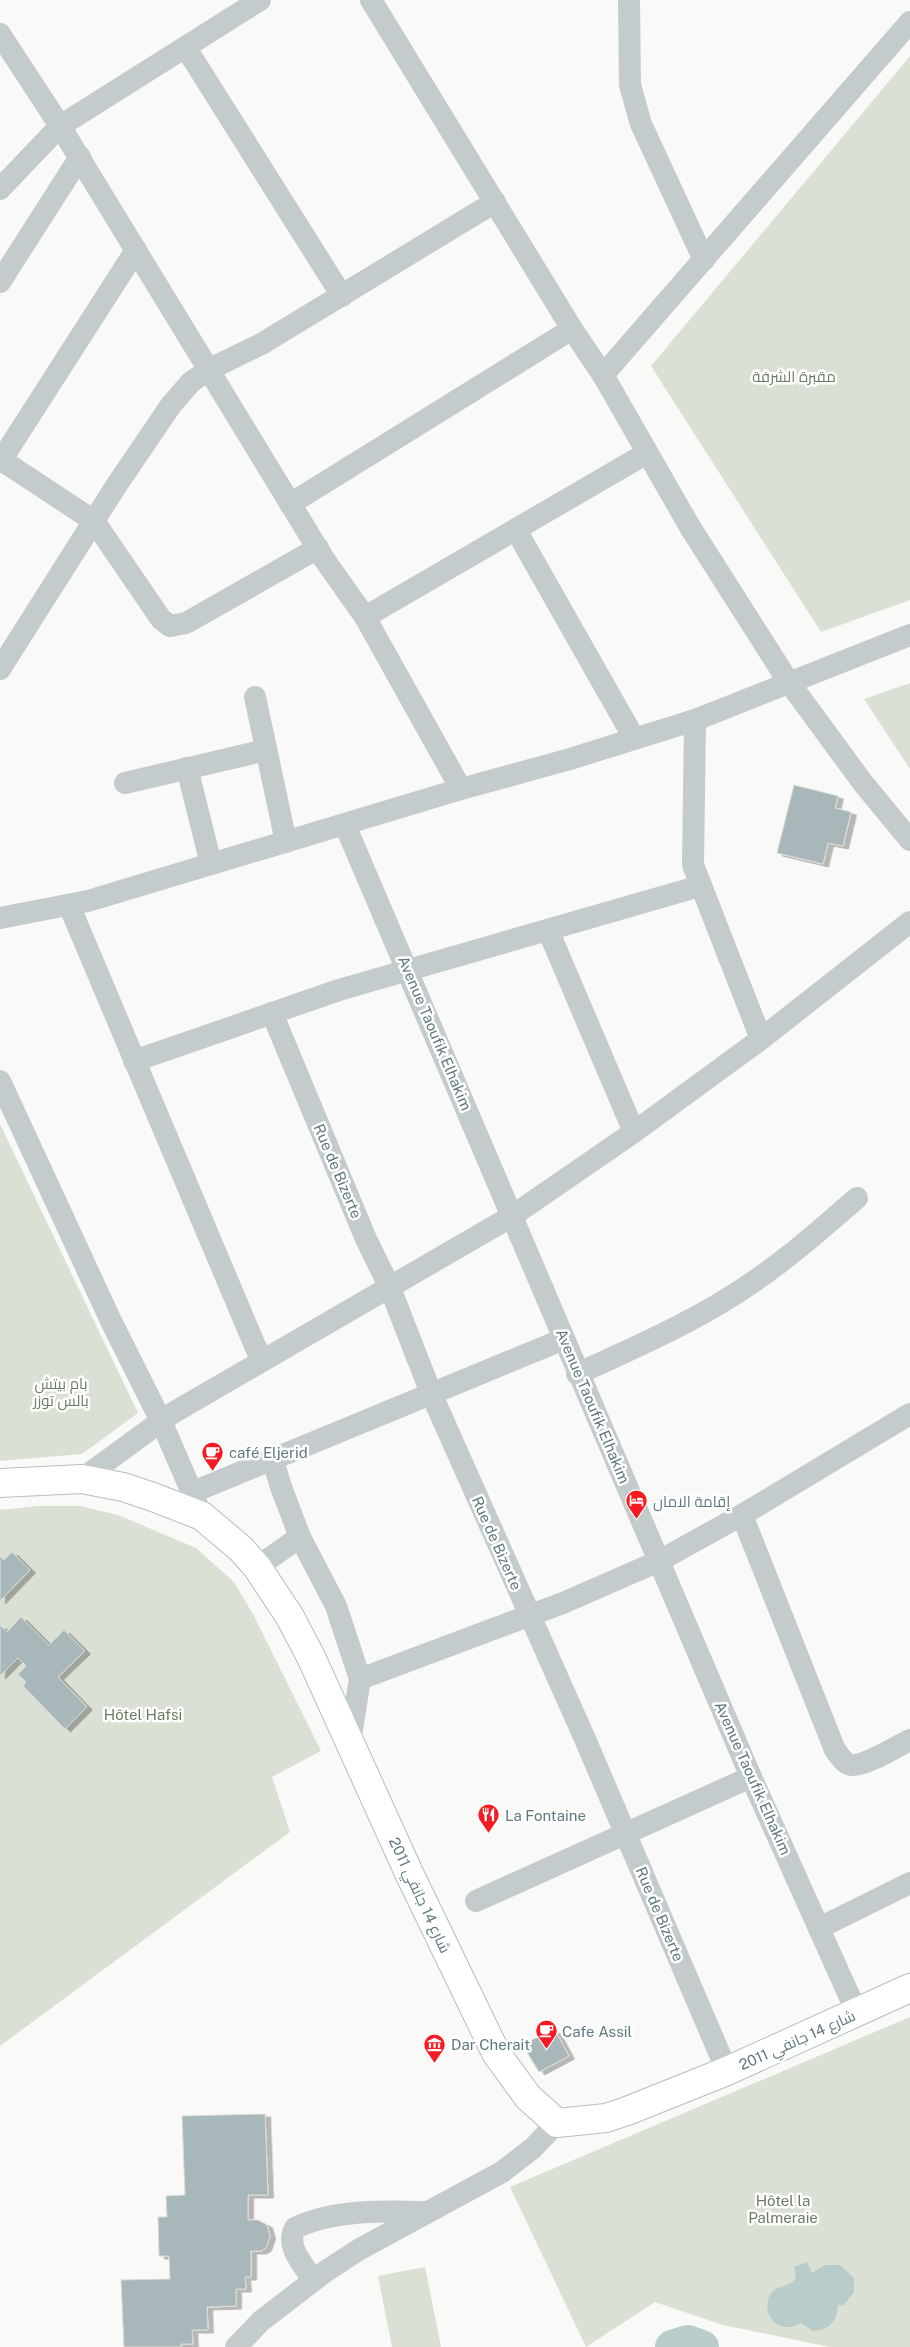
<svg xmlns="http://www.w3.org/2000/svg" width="910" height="2347" viewBox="0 0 910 2347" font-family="'Public Sans',Cairo,sans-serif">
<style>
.green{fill:#dbe0d5}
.water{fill:#b8cccc}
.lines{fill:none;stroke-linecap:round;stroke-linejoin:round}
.river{stroke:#b8cccc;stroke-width:34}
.building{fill:#a8b8ba;stroke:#dbdbd9;filter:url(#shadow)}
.major-casing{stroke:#b5bec0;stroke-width:30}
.minor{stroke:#c4cbcd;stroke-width:22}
.major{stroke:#fff;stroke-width:28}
.labels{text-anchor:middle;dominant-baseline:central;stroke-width:5;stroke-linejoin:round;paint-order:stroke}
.park-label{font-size:15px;fill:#6d7b61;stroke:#fff}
.street-label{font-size:15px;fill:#5d787f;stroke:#fff}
.poi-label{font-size:15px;fill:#5d787f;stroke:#fff;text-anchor:start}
</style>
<defs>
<filter id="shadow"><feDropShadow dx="5.5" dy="3" stdDeviation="0" flood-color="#0004"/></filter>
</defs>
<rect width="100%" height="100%" fill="#f9f9f7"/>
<g class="green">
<path d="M 910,56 L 910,600 L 821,632 L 651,366 Z"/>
<path d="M 910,683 L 910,769 L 864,699 Z"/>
<path d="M 0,1124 L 138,1413 L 82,1454 L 0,1461 Z"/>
<path d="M 37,1506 L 80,1506 L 118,1515 L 196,1548 L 234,1582 L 254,1616 L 321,1751 L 272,1777 L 290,1832 L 0,2046 L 0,1510 Z"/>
<path d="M 910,2017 L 910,2347 L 830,2347 L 723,2325 L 655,2302 L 586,2347 L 510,2187 Z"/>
<path d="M 425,2267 L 441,2347 L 392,2347 L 378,2276 Z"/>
</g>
<path class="water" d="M 807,2262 L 812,2273 L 825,2265 L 840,2265 L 854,2278 L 854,2292 L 843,2306 L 838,2305 C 837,2323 829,2329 813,2331 L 801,2323 C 784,2334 763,2321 768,2300 C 772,2279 803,2293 794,2267 Z"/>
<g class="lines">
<path class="river" d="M 672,2347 L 688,2342 L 702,2347"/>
</g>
<g class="building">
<path d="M 794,785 L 838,796 L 835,808 L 851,812 L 843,846 L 828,843 L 823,864 L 777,853 Z"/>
<path d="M 12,1552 L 30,1570 L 0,1601 L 0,1556 L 4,1560 Z"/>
<path d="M 21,1617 L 49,1645 L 64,1630 L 85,1651 L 58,1677 L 87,1707 L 65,1729 L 23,1686 L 26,1682 L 18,1674 L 26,1666 L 18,1658 L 0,1676 L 0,1625 L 7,1632 Z"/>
<path d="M 555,2030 L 569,2056 L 539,2072 L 522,2044 Z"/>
<path d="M 265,2114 L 268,2195 L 248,2195 L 248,2220 L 258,2220 L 267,2225 L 270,2236 L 266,2248 L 261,2251 L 251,2251 L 251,2277 L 245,2277 L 246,2289 L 236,2289 L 236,2306 L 207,2307 L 208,2330 L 192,2330 L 193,2344 L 181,2344 L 181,2347 L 124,2347 L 121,2280 L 170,2279 L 169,2256 L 159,2256 L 158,2217 L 167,2217 L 166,2196 L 185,2195 L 182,2116 Z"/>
</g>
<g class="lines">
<defs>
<path id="major" d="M 0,1483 L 82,1479 L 123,1487 L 153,1497 L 202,1516 L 241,1549 L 257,1567 L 290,1617 L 311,1657 L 409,1873 L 496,2053 L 528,2097 L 557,2123 L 606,2118 L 627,2111 L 727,2071 L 910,1988"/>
</defs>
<use href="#major" class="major-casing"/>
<g class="minor">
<path d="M 371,0 L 572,329 L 603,375 L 690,527 L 788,681 L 863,783 L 910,840"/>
<path d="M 629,0 L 630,85 L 641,124 L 704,260"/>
<path d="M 0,34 L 60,126 L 260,0"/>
<path d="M 186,48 L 342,296"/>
<path d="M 0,189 L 60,126 L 324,559 L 365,617 L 461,789"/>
<path d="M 0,282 L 80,157"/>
<path d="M 603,375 L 910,22"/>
<path d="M 0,459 L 94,521 L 161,619 L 170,626 L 186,623 L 318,548"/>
<path d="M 0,462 L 136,250"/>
<path d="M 290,504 L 572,329"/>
<path d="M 516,530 L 634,738"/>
<path d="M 365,617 L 647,453"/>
<path d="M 0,669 L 116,486 L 171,405 L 191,382 L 210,369 L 263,343 L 495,202"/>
<path d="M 255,697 L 286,842"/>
<path d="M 695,720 L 693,865 L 761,1039"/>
<path d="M 187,768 L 211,864"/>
<path d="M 125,783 L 266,750"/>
<path d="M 345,825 L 751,1777 L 857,2013"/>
<path d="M 69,905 L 261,1360"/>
<path d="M 0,918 L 88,901 L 461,789 L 570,759 L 695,720 L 910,635"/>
<path d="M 548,930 L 634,1132"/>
<path d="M 272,1013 L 366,1239 L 390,1288 L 431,1393 L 585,1739 L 727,2071"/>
<path d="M 134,1061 L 339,990 L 700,886"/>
<path d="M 0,1081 L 111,1321 L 162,1423 L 202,1516"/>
<path d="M 577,1374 C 638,1346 701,1319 756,1280 C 792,1255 825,1226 857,1198"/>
<path d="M 82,1479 L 171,1414 L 512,1216 L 634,1132 L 761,1039 L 910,922"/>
<path d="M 193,1492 L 564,1339"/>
<path d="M 742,1515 L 835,1750 C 840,1756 844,1764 852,1765 C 866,1766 897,1746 910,1740"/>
<path d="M 300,1537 L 336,1606 L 360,1679 L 350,1742"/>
<path d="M 257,1567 L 300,1537 L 281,1487 L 273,1460"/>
<path d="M 360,1679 L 563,1603 L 659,1561 L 742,1515 L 910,1414"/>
<path d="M 476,1901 L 751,1777"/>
<path d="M 819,1928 L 910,1883"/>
<path d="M 313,2280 C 303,2264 285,2246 295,2228 C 334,2209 385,2211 427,2212"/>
<path d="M 236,2347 L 261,2321 L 326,2271 L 360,2249 L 502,2172 L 533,2148 L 557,2123"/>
</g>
<use href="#major" class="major"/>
</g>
<defs>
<symbol id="cafe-pin" viewBox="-11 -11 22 30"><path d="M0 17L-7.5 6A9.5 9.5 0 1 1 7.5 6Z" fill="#f61a22" stroke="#fff"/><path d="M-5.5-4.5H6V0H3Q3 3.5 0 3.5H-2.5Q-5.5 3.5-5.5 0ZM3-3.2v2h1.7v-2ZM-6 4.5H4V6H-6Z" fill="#fff"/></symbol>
<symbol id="hotel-pin" viewBox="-11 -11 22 30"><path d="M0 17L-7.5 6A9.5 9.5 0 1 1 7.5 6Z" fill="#f61a22" stroke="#fff"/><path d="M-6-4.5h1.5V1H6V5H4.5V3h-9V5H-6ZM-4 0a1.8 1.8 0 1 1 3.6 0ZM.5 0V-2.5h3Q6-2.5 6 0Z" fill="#fff"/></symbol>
<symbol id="restaurant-pin" viewBox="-11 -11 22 30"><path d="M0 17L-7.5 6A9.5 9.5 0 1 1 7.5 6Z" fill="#f61a22" stroke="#fff"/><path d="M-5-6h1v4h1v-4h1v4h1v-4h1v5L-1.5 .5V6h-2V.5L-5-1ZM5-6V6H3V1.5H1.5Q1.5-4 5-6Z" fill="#fff"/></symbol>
<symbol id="museum-pin" viewBox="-11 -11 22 30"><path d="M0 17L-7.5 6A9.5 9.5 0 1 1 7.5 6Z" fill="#f61a22" stroke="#fff"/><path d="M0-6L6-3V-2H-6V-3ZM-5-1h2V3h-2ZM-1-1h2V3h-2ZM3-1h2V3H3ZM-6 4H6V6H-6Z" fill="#fff"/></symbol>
</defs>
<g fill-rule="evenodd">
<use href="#cafe-pin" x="200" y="1440" width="25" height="34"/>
<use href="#hotel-pin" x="624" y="1488" width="25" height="34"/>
<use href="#restaurant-pin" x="476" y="1802" width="25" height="34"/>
<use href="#cafe-pin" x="534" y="2018" width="25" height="34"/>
<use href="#museum-pin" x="422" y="2032" width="25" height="34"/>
</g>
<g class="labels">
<g class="park-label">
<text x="794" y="376">مقبرة الشرفة</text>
<text x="61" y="1383">بام بيتش<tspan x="61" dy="17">بالس توزر</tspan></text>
<text x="143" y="1714">Hôtel Hafsi</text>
<text x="783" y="2200">Hôtel la<tspan x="783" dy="17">Palmeraie</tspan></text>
</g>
<g class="street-label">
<text transform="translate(435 1033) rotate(67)">Avenue Taoufik Elhakim</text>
<text transform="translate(338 1171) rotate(67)">Rue de Bizerte</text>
<text transform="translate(593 1406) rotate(67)">Avenue Taoufik Elhakim</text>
<text transform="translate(497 1543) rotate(66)">Rue de Bizerte</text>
<text transform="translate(753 1778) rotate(66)">Avenue Taoufik Elhakim</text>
<text transform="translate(420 1895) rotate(65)">شارع 14 جانفي 2011</text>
<text transform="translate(660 1914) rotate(67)">Rue de Bizerte</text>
<text transform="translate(797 2040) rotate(-24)">شارع 14 جانفي 2011</text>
</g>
<g class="poi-label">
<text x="229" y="1452">café Eljerid</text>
<text x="653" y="1501">إقامة الامان</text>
<text x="505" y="1815">La Fontaine</text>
<text x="562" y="2031">Cafe Assil</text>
<text x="451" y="2044">Dar Cherait</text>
</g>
</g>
</svg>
